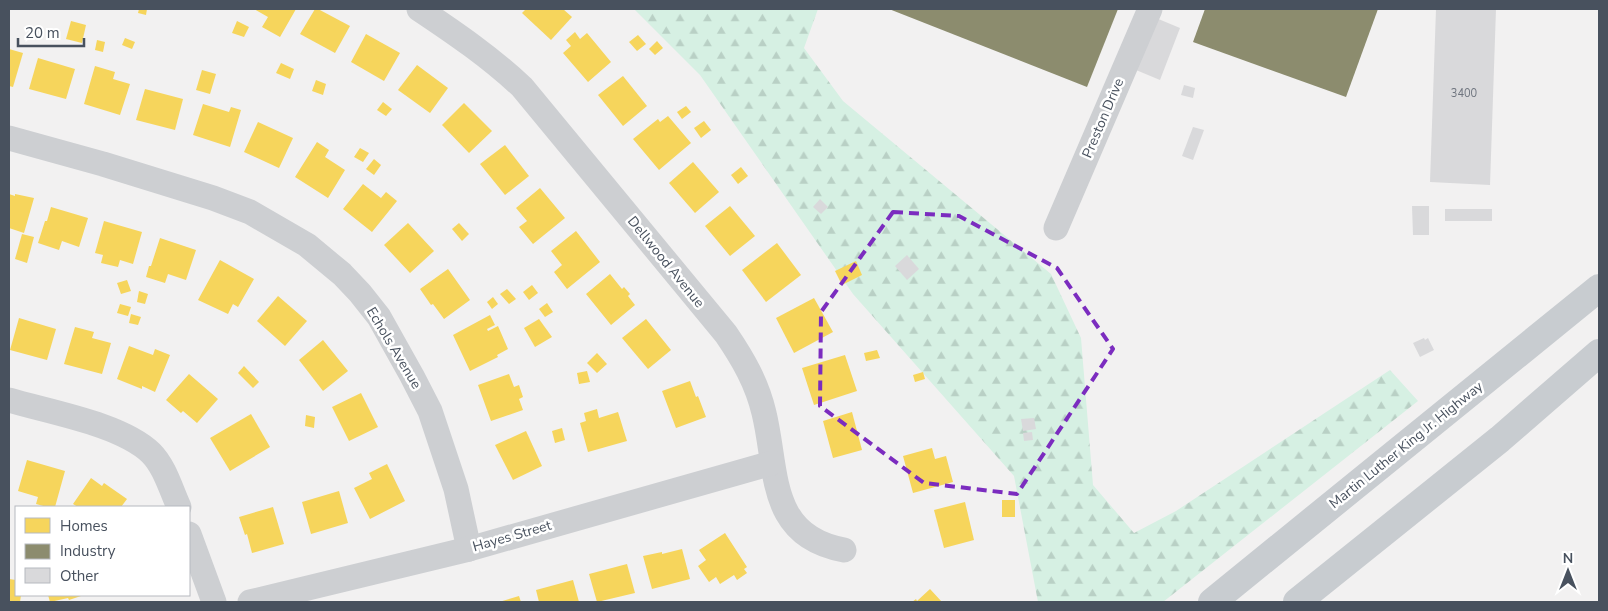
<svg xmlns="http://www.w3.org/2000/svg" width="1608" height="611" viewBox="0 0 1608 611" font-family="'Nunito Sans',sans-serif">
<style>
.forest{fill:url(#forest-firs)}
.homes{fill:#f6d55c}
.industry{fill:#8c8c6e}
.building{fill:#d9d9db}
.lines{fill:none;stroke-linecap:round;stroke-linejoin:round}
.minor{stroke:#cdcfd2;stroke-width:25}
.primary{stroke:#c8ccd0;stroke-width:28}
.marked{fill:none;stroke:#7b2cbf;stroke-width:4;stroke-dasharray:10 6;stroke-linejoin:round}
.labels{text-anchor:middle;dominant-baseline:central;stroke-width:5;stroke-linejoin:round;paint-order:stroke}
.number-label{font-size:11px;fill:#6e747e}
.street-label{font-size:14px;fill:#48515e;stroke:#fff}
</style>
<defs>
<pattern id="forest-firs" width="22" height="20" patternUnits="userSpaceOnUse" patternTransform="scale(1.25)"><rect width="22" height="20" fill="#d6f0e3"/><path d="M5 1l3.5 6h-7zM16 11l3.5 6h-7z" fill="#b9d0c5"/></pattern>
</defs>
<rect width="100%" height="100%" fill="#f2f1f1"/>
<path class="forest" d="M 634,9 L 818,9 L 804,48 L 843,101 L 1051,274 L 1081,338 L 1093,485 L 1134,533 L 1176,511 L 1390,370 L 1418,401 L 1163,602 L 1038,602 L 1014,476 L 853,294 L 700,75 Z"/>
<g class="homes">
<path d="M 139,9 L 147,9 L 146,15 L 138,13 Z"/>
<path d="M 254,9 L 296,9 L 280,37 L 262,27 L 268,17 Z"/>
<path d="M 315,9 L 318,9 L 350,26 L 335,53 L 300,34 Z"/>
<path d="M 526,9 L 563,9 L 572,17 L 551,40 L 522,13 Z"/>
<path d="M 71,21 L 86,25 L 82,43 L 66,39 Z"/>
<path d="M 237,21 L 249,27 L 244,37 L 232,33 Z"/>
<path d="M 575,32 L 580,39 L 587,33 L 611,62 L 588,82 L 563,53 L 571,46 L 566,40 Z"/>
<path d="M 366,34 L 400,53 L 384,81 L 351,62 Z"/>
<path d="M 638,35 L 646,44 L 637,51 L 629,42 Z"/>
<path d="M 125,38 L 135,42 L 132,49 L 122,45 Z"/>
<path d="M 97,40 L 105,42 L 103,52 L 95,50 Z"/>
<path d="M 657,41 L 663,48 L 655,55 L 649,49 Z"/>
<path d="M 9,49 L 23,53 L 13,87 L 9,86 Z"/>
<path d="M 38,58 L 75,69 L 66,99 L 29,89 Z"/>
<path d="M 281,63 L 294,69 L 290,79 L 276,73 Z"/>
<path d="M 417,65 L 448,88 L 430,113 L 398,90 Z"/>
<path d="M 95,66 L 115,72 L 113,79 L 130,84 L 120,115 L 84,104 Z"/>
<path d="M 202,70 L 216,74 L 210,94 L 196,90 Z"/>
<path d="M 623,76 L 647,106 L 623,126 L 598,95 Z"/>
<path d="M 316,80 L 326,84 L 323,95 L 312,91 Z"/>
<path d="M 145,89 L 183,99 L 175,130 L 136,120 Z"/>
<path d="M 383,102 L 392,109 L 386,116 L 377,110 Z"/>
<path d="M 464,103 L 492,131 L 469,153 L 442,125 Z"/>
<path d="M 203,104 L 229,112 L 231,107 L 241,110 L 230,147 L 193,135 Z"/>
<path d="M 686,106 L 691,112 L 682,119 L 677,112 Z"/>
<path d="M 668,116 L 691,143 L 659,170 L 633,139 L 658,119 L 660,122 Z"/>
<path d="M 704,121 L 711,130 L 701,138 L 694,128 Z"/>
<path d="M 258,122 L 293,138 L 279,168 L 244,152 Z"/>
<path d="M 317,142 L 329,150 L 325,157 L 345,170 L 328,198 L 295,177 Z"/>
<path d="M 505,145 L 529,176 L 505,195 L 480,164 Z"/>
<path d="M 360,148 L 369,153 L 363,162 L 354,157 Z"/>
<path d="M 374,159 L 381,165 L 374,175 L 366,169 Z"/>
<path d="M 693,162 L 719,192 L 695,213 L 669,183 Z"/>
<path d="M 741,167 L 748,176 L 738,184 L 731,175 Z"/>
<path d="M 363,184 L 381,198 L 386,192 L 397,201 L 372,232 L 343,209 Z"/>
<path d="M 540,188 L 565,218 L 533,244 L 519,227 L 527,221 L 516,208 Z"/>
<path d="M 9,194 L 15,196 L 15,194 L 34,198 L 24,233 L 9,228 Z"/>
<path d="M 730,206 L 755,236 L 730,256 L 705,226 Z"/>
<path d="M 51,207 L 88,218 L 79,247 L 62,241 L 59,250 L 38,243 L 45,221 L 47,221 Z"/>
<path d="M 104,221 L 142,232 L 133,264 L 120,260 L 118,267 L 101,263 L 103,255 L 95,253 Z"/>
<path d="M 408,223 L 434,251 L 410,273 L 384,245 Z"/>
<path d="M 459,223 L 469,234 L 462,241 L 452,229 Z"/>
<path d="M 576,231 L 600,262 L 567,289 L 554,272 L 562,265 L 551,251 Z"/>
<path d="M 22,234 L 34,237 L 27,263 L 15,259 Z"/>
<path d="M 160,238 L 196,250 L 186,280 L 168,274 L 165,283 L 146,277 L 149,266 L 151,266 Z"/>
<path d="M 777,243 L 801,275 L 766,302 L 742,270 Z"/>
<path d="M 220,260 L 254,279 L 238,307 L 233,304 L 228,314 L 198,300 Z"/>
<path d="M 856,261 L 862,275 L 842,285 L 835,271 Z"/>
<path d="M 448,269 L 470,300 L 444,319 L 433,304 L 431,305 L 420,289 Z"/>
<path d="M 610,274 L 622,289 L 624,287 L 630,294 L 628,296 L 635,305 L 611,325 L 586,294 Z"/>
<path d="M 127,280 L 131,291 L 121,294 L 117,283 Z"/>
<path d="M 532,285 L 538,293 L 529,300 L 523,292 Z"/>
<path d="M 507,289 L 516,299 L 509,304 L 500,294 Z"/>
<path d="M 139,291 L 148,294 L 145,304 L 137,302 Z"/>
<path d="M 278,296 L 307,321 L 285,346 L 257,321 Z"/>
<path d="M 493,297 L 498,304 L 492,309 L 487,302 Z"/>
<path d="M 814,298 L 833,332 L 794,353 L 776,318 Z"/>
<path d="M 547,303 L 553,312 L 545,317 L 539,309 Z"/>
<path d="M 120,304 L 131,307 L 128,316 L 117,313 Z"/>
<path d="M 131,314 L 141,317 L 138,325 L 129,323 Z"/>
<path d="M 490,315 L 495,325 L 487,329 L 488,331 L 498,326 L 508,349 L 497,355 L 498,357 L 470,371 L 453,335 Z"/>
<path d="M 19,318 L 56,329 L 47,360 L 10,350 Z"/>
<path d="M 539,319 L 552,337 L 535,347 L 524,328 Z"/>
<path d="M 646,319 L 671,350 L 648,369 L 622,338 Z"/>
<path d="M 75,327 L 94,332 L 92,338 L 111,343 L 102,374 L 64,364 Z"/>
<path d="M 323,340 L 348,371 L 323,391 L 299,360 Z"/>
<path d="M 129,346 L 153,355 L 155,349 L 170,355 L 155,392 L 142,386 L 142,389 L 117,379 Z"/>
<path d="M 877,350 L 880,358 L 866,361 L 864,353 Z"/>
<path d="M 597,353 L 607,364 L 597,373 L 587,363 Z"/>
<path d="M 845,355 L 857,391 L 814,405 L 802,368 Z"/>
<path d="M 244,366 L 259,382 L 253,388 L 238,373 Z"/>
<path d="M 587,371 L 590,382 L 579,384 L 577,373 Z"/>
<path d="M 923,372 L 925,379 L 915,382 L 913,375 Z"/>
<path d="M 189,374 L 218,399 L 197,423 L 183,411 L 181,413 L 166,400 Z"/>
<path d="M 509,374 L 514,387 L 519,385 L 523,397 L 519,399 L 523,410 L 491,421 L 478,385 Z"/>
<path d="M 690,381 L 696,397 L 698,396 L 706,417 L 676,428 L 662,391 Z"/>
<path d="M 361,393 L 378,427 L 349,441 L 332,407 Z"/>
<path d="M 597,409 L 599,418 L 618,412 L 627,441 L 588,452 L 580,423 L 586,421 L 584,413 Z"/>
<path d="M 852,412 L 862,450 L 833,458 L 823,421 Z"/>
<path d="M 251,414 L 270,447 L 230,471 L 210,438 Z"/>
<path d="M 306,415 L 315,417 L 314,428 L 305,426 Z"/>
<path d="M 562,428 L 565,440 L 555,443 L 552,431 Z"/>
<path d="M 526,431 L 542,466 L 513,480 L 495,445 Z"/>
<path d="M 932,448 L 935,459 L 946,456 L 953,482 L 913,493 L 903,456 Z"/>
<path d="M 27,460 L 65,471 L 55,507 L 47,507 L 36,504 L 38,497 L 18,491 Z"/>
<path d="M 387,464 L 405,501 L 370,519 L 354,488 L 372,479 L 369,473 Z"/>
<path d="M 91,478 L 102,486 L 104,483 L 127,499 L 121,507 L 78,507 L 73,504 Z"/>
<path d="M 339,491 L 348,523 L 311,534 L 302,502 Z"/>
<rect x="1002" y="500" width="13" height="17"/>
<path d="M 965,502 L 974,540 L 944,548 L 934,510 Z"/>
<path d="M 273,507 L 284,544 L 252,553 L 247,534 L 245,535 L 239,517 Z"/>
<path d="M 725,533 L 747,567 L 744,569 L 747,573 L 737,580 L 734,575 L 720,584 L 716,577 L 709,582 L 698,566 L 706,560 L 699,550 Z"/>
<path d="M 682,549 L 690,579 L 652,589 L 643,556 L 662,552 L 662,554 Z"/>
<path d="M 627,564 L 635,593 L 597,602 L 589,574 Z"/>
<path d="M 9,579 L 16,580 L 16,595 L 21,595 L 20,602 L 9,602 Z"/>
<path d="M 573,580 L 579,602 L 539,602 L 536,590 Z"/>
<path d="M 930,589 L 942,602 L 912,602 L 916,599 L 917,601 Z"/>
<path d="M 48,595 L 84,595 L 69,600 L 68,598 L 50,602 Z"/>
<path d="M 519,596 L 521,602 L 499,602 Z"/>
</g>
<g class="industry">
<path d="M 889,9 L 1118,9 L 1087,87 Z"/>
<path d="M 1205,9 L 1378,9 L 1346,97 L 1193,42 Z"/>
</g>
<g class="building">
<path d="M 1436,9 L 1496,9 L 1490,185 L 1430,182 Z"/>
<path d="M 1156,18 L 1180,28 L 1160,80 L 1136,70 Z"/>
<path d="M 1184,85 L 1195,88 L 1193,98 L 1181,95 Z"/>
<path d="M 1193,127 L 1204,130 L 1193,160 L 1182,156 Z"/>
<path d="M 820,199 L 828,207 L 821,214 L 813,207 Z"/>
<path d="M 1412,206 L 1429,206 L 1429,235 L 1413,235 Z"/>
<rect x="1445" y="209" width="47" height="12"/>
<path d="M 907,255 L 919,269 L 907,280 L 895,266 Z"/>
<path d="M 1424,338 L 1425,340 L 1428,338 L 1434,350 L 1420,357 L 1413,343 Z"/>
<path d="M 1034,418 L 1036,429 L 1023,431 L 1021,419 Z"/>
<path d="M 1032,432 L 1033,440 L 1024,441 L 1023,433 Z"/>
</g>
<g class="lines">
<g class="minor">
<path d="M 419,9 C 455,33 490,57 522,87 L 726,334 C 743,359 757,383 764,413 C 778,470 767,536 844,550"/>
<path d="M 9,138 L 103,164 L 213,198 L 250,212 L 307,245 L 342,274 L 360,293 L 379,317 L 412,376 L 430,411 L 456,489 L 469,549"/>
<path d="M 1056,228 L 1150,9"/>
<path d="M 9,400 C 49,412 121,424 151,453 C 165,467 171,490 179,507"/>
<path d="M 189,534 L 214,602"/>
<path d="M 250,602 L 469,549 L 772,463"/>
</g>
<g class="primary">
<path d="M 1212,602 L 1599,288"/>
<path d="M 1297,602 L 1500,439 L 1599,353"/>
</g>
</g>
<path class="marked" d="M 893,212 L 959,216 L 1057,268 L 1113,349 L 1017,494 L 924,483 L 820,406 L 821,312 Z"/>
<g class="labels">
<g class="number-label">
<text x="1464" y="93">3400</text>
</g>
<g class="street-label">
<text transform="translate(1103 118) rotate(-67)">Preston Drive</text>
<text transform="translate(666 262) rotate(51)">Dellwood Avenue</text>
<text transform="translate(394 348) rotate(59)">Echols Avenue</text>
<text transform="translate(1406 445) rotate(-39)">Martin Luther King Jr. Highway</text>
<text transform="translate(512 536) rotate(-16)">Hayes Street</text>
</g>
</g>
<rect width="1608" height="611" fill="none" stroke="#48515e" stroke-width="20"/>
<rect x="15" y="506" width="175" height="90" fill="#ffffff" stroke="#b6b9bf"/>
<rect x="25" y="518" width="25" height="15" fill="#f6d55c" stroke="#b6b9bf"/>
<text x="60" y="531" font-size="15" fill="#48515e">Homes</text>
<rect x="25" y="544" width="25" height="15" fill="#8c8c6e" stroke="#b6b9bf"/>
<text x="60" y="556" font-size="15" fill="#48515e">Industry</text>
<rect x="25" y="568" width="25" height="15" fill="#d9d9db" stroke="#b6b9bf"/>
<text x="60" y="581" font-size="15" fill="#48515e">Other</text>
<g transform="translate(1568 571)" stroke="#ffffff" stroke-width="4" paint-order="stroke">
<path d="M0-4L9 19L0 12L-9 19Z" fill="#48515e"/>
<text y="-8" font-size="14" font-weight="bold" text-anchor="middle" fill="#48515e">N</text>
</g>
<path d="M18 38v8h66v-8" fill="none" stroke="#48515e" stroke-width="2.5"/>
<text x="25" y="38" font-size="15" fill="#48515e" stroke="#ffffff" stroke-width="4" paint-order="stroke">20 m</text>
</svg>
